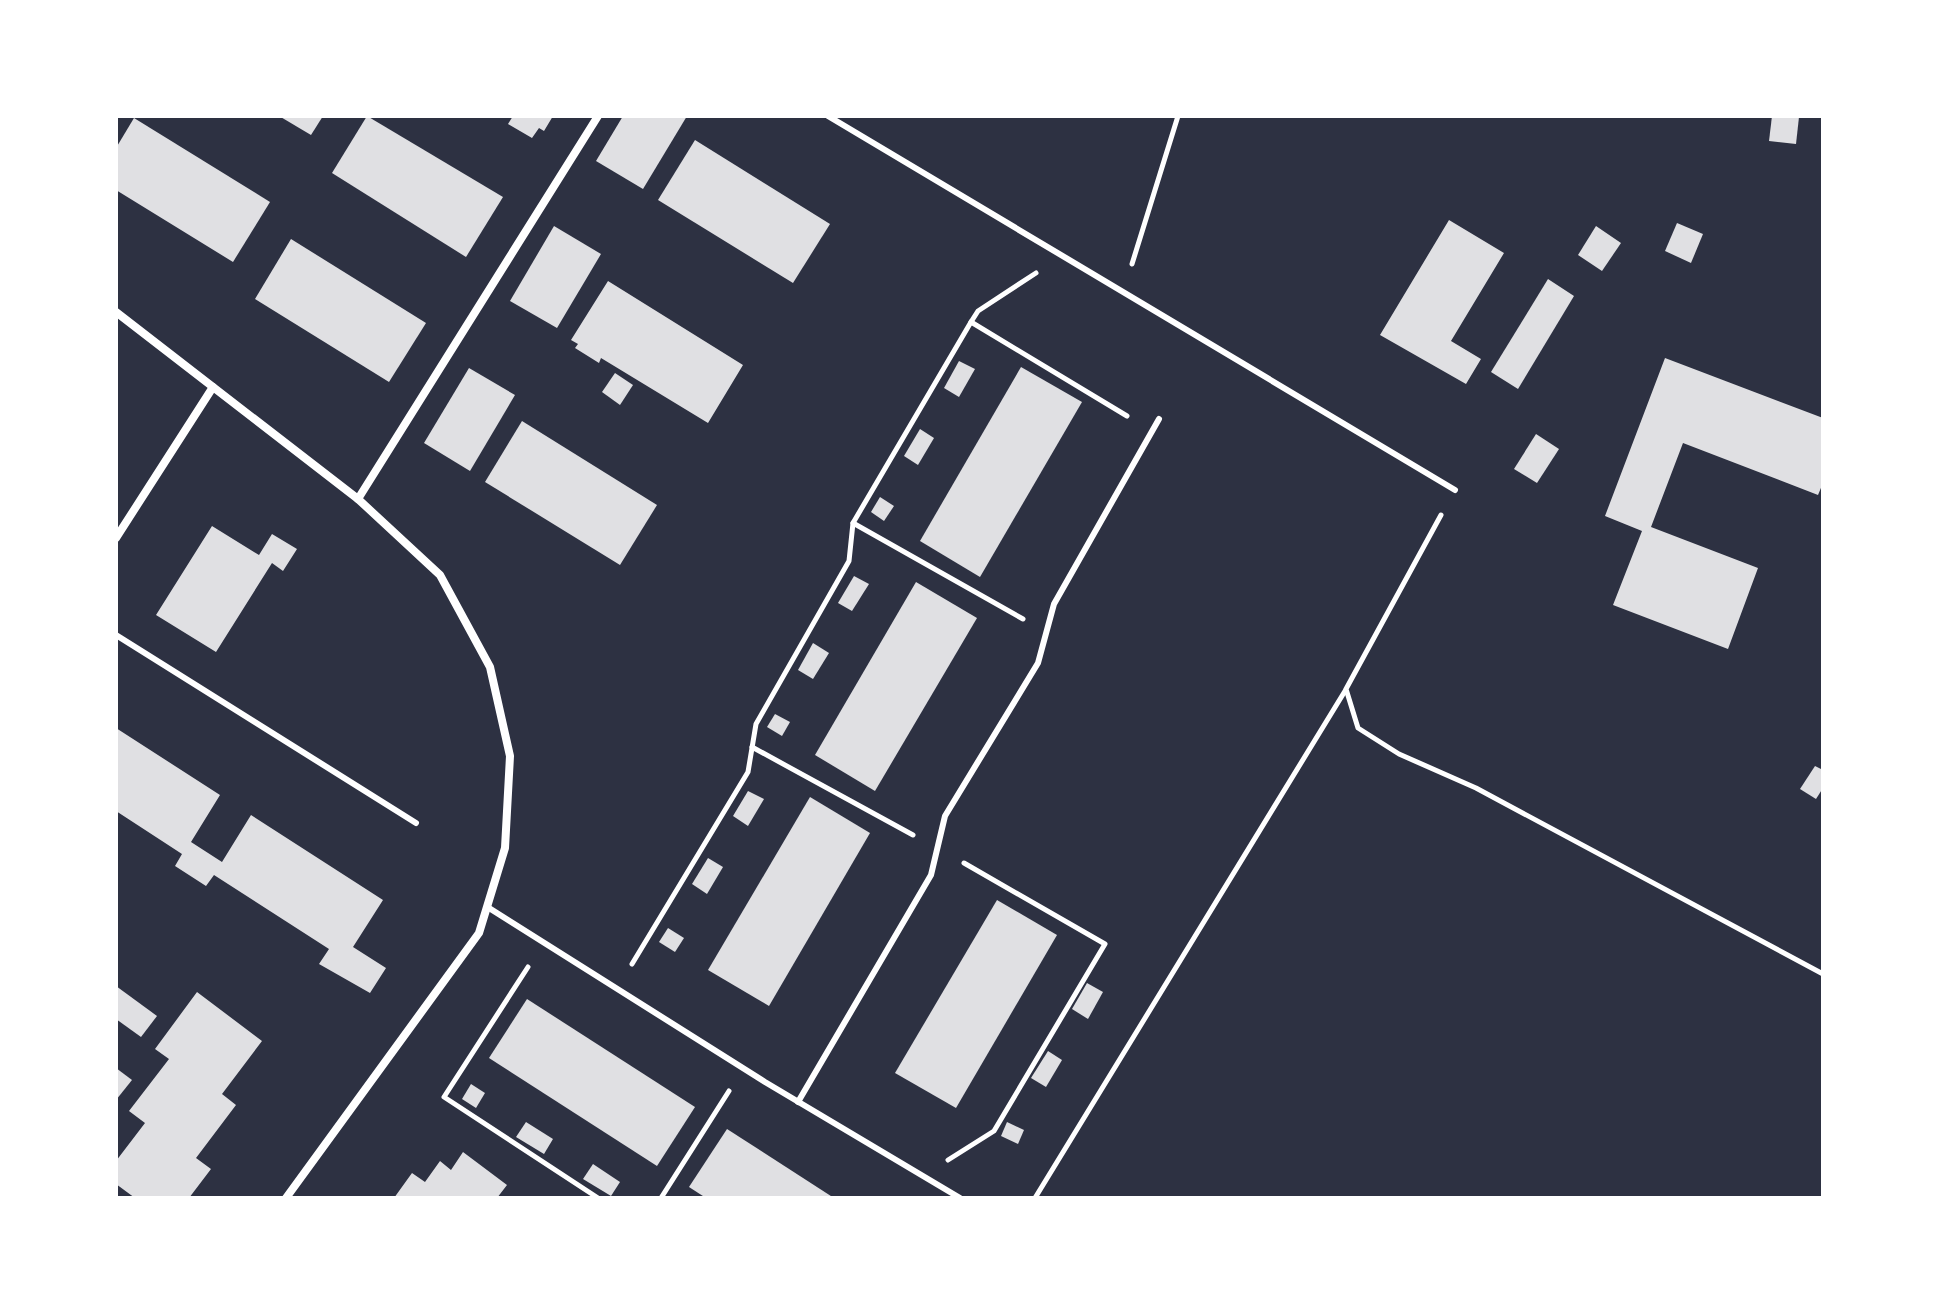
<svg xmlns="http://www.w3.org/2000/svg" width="1939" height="1314" viewBox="0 0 1939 1314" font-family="'Roboto Condensed',sans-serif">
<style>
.building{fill:#e0e0e3}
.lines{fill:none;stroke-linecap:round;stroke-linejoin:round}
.path{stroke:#fff;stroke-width:5}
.service{stroke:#fff;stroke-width:6}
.minor{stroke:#fff;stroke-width:8}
</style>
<rect width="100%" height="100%" fill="#2d3142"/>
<g class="building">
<path d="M 279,116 L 323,116 L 311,135 Z"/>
<path d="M 367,116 L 503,197 L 466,257 L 332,173 Z"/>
<path d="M 513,116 L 553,116 L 544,131 L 539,128 L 532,138 L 508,124 Z"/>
<path d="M 623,116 L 687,116 L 643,189 L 596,161 Z"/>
<path d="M 1772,116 L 1799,117 L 1796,144 L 1769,141 Z"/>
<path d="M 134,118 L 270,202 L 233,262 L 116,190 L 116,148 Z"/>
<path d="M 695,140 L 830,224 L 793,283 L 658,200 Z"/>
<path d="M 1449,220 L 1504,253 L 1451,341 L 1481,359 L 1466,384 L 1380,335 Z"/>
<path d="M 1677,223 L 1703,234 L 1691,263 L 1665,251 Z"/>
<path d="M 554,226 L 601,254 L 557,328 L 510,301 Z"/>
<path d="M 1596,226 L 1621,243 L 1602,271 L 1578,255 Z"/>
<path d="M 291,239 L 426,323 L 389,382 L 255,299 Z"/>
<path d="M 1548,279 L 1574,296 L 1518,389 L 1491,372 Z"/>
<path d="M 608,281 L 743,365 L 708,423 L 601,358 L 599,363 L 575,348 L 578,344 L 571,340 Z"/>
<path d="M 1665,358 L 1823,418 L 1823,483 L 1818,495 L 1683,443 L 1651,527 L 1758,568 L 1728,649 L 1613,605 L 1642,531 L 1605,516 Z"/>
<path d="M 959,361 L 975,369 L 959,397 L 944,388 Z"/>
<path d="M 1021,367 L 1082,402 L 980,577 L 920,541 Z"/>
<path d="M 469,368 L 515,395 L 470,471 L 424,443 Z"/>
<path d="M 615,373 L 633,385 L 620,405 L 602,392 Z"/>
<path d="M 522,421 L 657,505 L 620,565 L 485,482 Z"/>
<path d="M 920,429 L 934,438 L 918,465 L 904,456 Z"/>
<path d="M 1536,434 L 1559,449 L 1537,483 L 1514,469 Z"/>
<path d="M 880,497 L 894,506 L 884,521 L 871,512 Z"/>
<path d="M 212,526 L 259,555 L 272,534 L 297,549 L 283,571 L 272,563 L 216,652 L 156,615 Z"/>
<path d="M 854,576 L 869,584 L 852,611 L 838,603 Z"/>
<path d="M 916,582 L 977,618 L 875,791 L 815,755 Z"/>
<path d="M 813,643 L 829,653 L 813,679 L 798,670 Z"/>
<path d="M 775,714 L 790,722 L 782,736 L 767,727 Z"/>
<path d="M 116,728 L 220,795 L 191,842 L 222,862 L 251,815 L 383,900 L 353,947 L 386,968 L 370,993 L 319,964 L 329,949 L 214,875 L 206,886 L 175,866 L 182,854 L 116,811 Z"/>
<path d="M 1815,766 L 1823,770 L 1823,788 L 1816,799 L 1800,789 Z"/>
<path d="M 748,791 L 764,799 L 748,826 L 733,816 Z"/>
<path d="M 810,797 L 870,833 L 769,1006 L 708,970 Z"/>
<path d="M 708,858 L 723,867 L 707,894 L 692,884 Z"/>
<path d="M 997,900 L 1057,935 L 956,1108 L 895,1073 Z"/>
<path d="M 668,928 L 684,938 L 675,952 L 659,942 Z"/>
<path d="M 1087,983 L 1103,992 L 1088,1019 L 1072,1009 Z"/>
<path d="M 116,986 L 157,1016 L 141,1037 L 116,1019 Z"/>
<path d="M 197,992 L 262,1041 L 222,1094 L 236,1105 L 196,1158 L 211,1169 L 189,1198 L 135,1198 L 116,1184 L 116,1161 L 145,1123 L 129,1111 L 169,1059 L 155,1049 Z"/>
<path d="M 527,999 L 695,1107 L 657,1166 L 489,1058 Z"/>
<path d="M 1048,1051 L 1062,1060 L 1046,1087 L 1031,1078 Z"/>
<path d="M 116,1068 L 132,1080 L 116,1100 Z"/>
<path d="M 471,1084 L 485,1093 L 476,1108 L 462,1099 Z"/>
<path d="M 526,1122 L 553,1139 L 544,1154 L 516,1137 Z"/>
<path d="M 1007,1122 L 1024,1130 L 1018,1144 L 1001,1136 Z"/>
<path d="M 727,1129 L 834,1198 L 706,1198 L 689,1187 Z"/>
<path d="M 463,1152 L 507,1185 L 497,1198 L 394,1198 L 412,1173 L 425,1182 L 440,1161 L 451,1170 Z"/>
<path d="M 593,1164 L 620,1182 L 611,1196 L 583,1179 Z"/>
</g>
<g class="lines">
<g class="path">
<path d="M 1132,264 L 1178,116"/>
<path d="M 971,322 L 1127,416"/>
<path d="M 1441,515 L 1346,689 L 1358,728 L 1399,754 L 1476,788 L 1823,974"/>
<path d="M 853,523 L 1023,619"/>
<path d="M 752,747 L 913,835"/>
<path d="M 632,964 L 748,772 L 756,724 L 849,561 L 853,523 L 971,322 L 978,311 L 1036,273"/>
<path d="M 528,967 L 444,1097 L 598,1198"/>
<path d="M 948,1160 L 994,1131 L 1105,944 L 964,863"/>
<path d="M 661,1198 L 729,1091"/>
<path d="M 1035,1198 L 1345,691"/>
</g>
<g class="service">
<path d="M 828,116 L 1455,490"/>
<path d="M 116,635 L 416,823"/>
<path d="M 489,908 L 765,1082 L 960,1198"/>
<path d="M 798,1102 L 931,875 L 945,816 L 1038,663 L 1054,604 L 1159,419"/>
</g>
<g class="minor">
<path d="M 116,312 L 358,499 L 440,575 L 490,667 L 510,756 L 505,848 L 479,933 L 286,1198"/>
<path d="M 358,499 L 598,116"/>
<path d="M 116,538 L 213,387"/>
</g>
</g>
<rect width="1939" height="1314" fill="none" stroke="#ffffff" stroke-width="236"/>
</svg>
